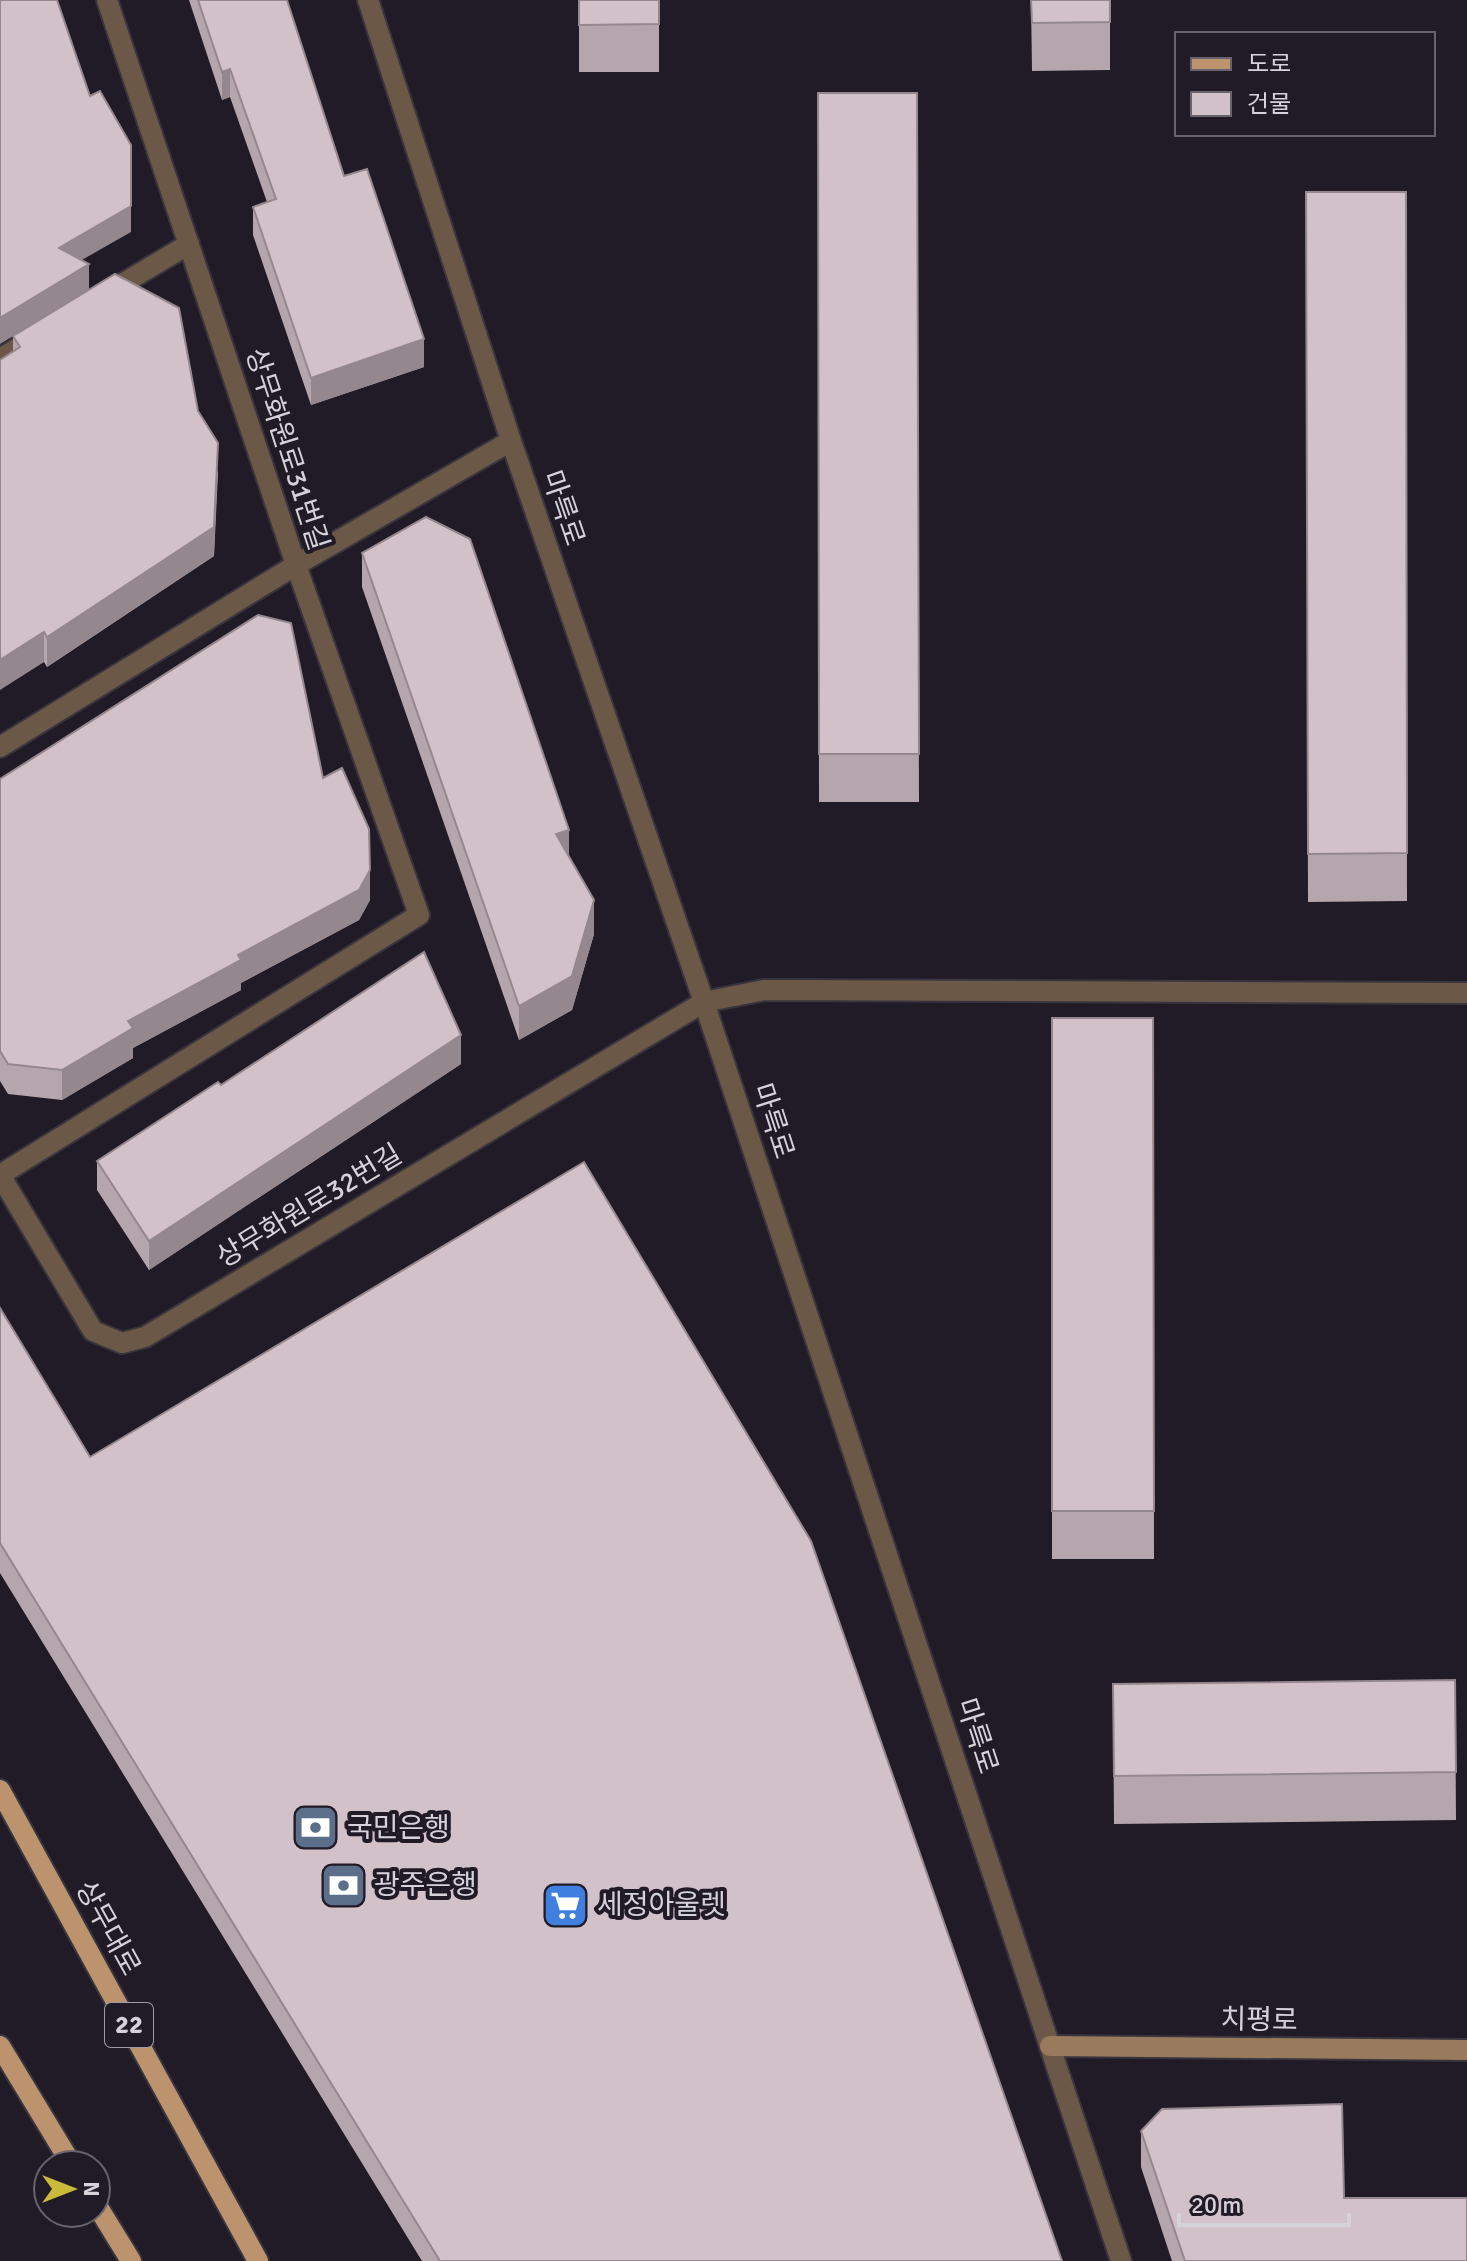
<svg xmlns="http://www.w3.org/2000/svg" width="1467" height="2261" viewBox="0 0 1467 2261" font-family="Signika,'Noto Sans KR',sans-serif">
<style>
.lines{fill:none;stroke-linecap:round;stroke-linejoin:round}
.lane-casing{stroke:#39353f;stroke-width:24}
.street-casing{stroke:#39353f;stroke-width:24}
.secondary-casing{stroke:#39353f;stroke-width:24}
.primary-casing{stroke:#39353f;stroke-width:24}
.lane{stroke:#6c5846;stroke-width:20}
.street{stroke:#6c5846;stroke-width:20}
.secondary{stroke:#997a5c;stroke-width:20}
.primary{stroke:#bc936d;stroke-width:20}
.wall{fill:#b5a6ad}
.shaded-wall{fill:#94878d}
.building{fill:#d3c1c9;stroke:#94878d;stroke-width:2}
.labels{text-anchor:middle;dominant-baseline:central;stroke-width:8;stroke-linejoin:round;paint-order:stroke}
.shield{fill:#201b26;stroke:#9f9ba4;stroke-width:2}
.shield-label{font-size:26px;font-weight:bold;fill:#d5d2da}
.street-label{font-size:28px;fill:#d5d2da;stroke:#201b26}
.poi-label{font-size:28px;fill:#d5d2da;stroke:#201b26;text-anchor:start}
</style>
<rect width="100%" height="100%" fill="#201b26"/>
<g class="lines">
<defs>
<path id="lane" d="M 704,1002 L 764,990 L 1467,993"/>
<g id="street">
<path d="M 368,0 L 511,441 L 704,1002 L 1121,2261"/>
<path d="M 107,293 L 189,244"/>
<path d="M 0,359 L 35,337"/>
<path d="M 0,747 L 296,565 L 511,441"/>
<path d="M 0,1175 L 419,915 L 296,565 L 107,0"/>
<path d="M 0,1175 L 93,1331 L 122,1343 L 145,1337 L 704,1002"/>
</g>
<path id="secondary" d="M 1050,2046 L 1467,2050"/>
<g id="primary">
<path d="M 0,1790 L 258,2261"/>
<path d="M 0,2046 L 72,2165"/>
<path d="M 96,2204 L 131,2261"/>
</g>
</defs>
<use href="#lane" class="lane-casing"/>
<use href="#street" class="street-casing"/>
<use href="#secondary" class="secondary-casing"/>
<use href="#primary" class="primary-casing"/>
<use href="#lane" class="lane"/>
<use href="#street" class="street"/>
<use href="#secondary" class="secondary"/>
<use href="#primary" class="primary"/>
</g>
<g class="wall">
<path d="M 189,0 L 287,0 L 344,176 L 424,367 L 311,405 L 253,235 L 253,207 L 267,202 L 230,97 L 222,100 Z"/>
<rect x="579" y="0" width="80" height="72"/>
<path d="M 1031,0 L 1110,0 L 1110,70 L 1032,71 Z"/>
<path d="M 818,93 L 917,93 L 919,802 L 819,802 Z"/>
<path d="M 1306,192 L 1406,192 L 1407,901 L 1308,902 Z"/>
<path d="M 13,336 L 198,411 L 218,473 L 214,556 L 47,667 L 44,662 L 13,352 Z"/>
<path d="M 362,553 L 569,856 L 594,934 L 572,1010 L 519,1040 L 362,587 Z"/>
<path d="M 323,778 L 370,900 L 359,920 L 241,983 L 241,990 L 133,1048 L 133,1058 L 62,1100 L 8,1094 L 0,1081 L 0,779 Z"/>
<path d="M 1052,1018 L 1153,1018 L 1154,1559 L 1052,1559 Z"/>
<path d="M 461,1064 L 149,1270 L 97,1190 L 97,1161 L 221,1085 Z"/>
<path d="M 0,1308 L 90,1457 L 1062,2261 L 422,2261 L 0,1573 Z"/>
<path d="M 1455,1680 L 1456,1820 L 1114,1824 L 1113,1684 Z"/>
<path d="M 1141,2131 L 1344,2198 L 1467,2261 L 1172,2261 L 1141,2167 Z"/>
</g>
<g class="shaded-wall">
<path d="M 230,69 L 230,97 L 222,100 L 222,72 Z"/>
<path d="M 131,206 L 131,232 L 59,273 L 59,248 Z"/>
<path d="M 89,264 L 89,290 L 0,344 L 0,318 Z"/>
<path d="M 424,339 L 424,367 L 311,405 L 311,378 Z"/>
<path d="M 218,443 L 214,556 L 47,667 L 47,637 Z"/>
<path d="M 44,632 L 44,662 L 0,690 L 0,660 Z"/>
<path d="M 569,830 L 569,864 L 556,834 Z"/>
<path d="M 370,870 L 370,900 L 359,920 L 241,983 L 241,990 L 133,1048 L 133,1058 L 62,1100 L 62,1070 L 128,1021 L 238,955 Z"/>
<path d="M 594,900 L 594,934 L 572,1010 L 519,1040 L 519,1006 Z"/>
<path d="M 461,1035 L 461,1064 L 149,1270 L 149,1241 Z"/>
</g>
<g class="building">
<path d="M 0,0 L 57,0 L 90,96 L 100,91 L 131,145 L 131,206 L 59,248 L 89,264 L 0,318 Z"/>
<path d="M 198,0 L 287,0 L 344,176 L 367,169 L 424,339 L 311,378 L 253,207 L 276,199 L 230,69 L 222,72 Z"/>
<path d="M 579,0 L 659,0 L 659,24 L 579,25 Z"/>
<path d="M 1031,0 L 1110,0 L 1110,22 L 1032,23 Z"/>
<path d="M 818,93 L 917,93 L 919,754 L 819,754 Z"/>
<path d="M 1306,192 L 1406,192 L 1407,853 L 1308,854 Z"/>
<path d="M 115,274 L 179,308 L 198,411 L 218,443 L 214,527 L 47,637 L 44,632 L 0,660 L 0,360 L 20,347 L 13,336 Z"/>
<path d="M 426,517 L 470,539 L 569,830 L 556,834 L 594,900 L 572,976 L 519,1006 L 362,553 Z"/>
<path d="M 258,615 L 291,623 L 323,778 L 342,768 L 369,829 L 370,870 L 359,890 L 238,955 L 241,960 L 128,1021 L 133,1028 L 62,1070 L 8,1064 L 0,1051 L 0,779 Z"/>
<path d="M 424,952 L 461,1035 L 149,1241 L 97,1161 L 218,1082 L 221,1085 Z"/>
<path d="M 1052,1018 L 1153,1018 L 1154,1511 L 1052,1511 Z"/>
<path d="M 584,1162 L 811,1541 L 1062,2261 L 440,2261 L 0,1543 L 0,1308 L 90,1457 Z"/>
<path d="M 1455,1680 L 1456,1772 L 1114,1776 L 1113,1684 Z"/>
<path d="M 1342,2104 L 1344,2198 L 1467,2198 L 1467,2261 L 1185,2261 L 1141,2131 L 1162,2109 Z"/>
</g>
<defs>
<symbol id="bank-square" viewBox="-11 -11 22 22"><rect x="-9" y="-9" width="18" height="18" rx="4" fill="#5c6f8a" stroke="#201b26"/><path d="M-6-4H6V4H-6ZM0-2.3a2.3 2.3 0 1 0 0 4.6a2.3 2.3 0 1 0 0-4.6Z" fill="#fff"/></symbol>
<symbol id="supermarket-square" viewBox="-11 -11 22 22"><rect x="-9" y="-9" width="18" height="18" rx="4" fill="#3f7fe0" stroke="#201b26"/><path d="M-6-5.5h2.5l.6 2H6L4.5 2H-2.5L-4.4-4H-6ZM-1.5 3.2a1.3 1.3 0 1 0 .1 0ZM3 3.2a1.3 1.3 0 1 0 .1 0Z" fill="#fff"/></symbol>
</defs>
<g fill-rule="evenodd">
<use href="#bank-square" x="290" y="1802" width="51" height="51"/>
<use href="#bank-square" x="318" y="1860" width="51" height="51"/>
<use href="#supermarket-square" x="540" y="1880" width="51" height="51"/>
</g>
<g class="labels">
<rect class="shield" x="105" y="2003" width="48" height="44" rx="6"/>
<g class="shield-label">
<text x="129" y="2025">22</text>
</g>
<g class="street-label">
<text transform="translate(287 449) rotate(72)">상무화원로31번길</text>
<text transform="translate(563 508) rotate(71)">마륵로</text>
<text transform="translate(773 1121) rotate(72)">마륵로</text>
<text transform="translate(309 1206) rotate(-31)">상무화원로32번길</text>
<text transform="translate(977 1736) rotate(72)">마륵로</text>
<text transform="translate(108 1928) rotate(61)">상무대로</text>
<text transform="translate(1259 2020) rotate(1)">치평로</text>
</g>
<g class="poi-label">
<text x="347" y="1828">국민은행</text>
<text x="374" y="1885">광주은행</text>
<text x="597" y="1905">세정아울렛</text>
</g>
</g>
<rect x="1175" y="32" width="260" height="104" fill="#201b26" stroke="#68646e" stroke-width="2"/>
<rect x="1191" y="58" width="40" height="12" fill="#bc936d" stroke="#68646e" stroke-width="2"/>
<text x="1247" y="72" font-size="24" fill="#d5d2da">도로</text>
<rect x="1191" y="92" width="40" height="24" fill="#d3c1c9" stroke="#68646e" stroke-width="2"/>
<text x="1247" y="112" font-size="24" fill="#d5d2da">건물</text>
<g transform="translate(72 2189) rotate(90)"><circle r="38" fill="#201b26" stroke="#68646e" stroke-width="2"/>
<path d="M0-6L14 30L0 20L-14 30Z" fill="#c9ba3a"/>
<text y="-12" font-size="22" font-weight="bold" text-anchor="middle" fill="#d5d2da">N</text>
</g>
<path d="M1179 2213v12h170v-12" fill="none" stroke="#d5d2da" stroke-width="4"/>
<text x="1191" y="2213" font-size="24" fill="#d5d2da" stroke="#201b26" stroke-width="6" paint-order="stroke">20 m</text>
</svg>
